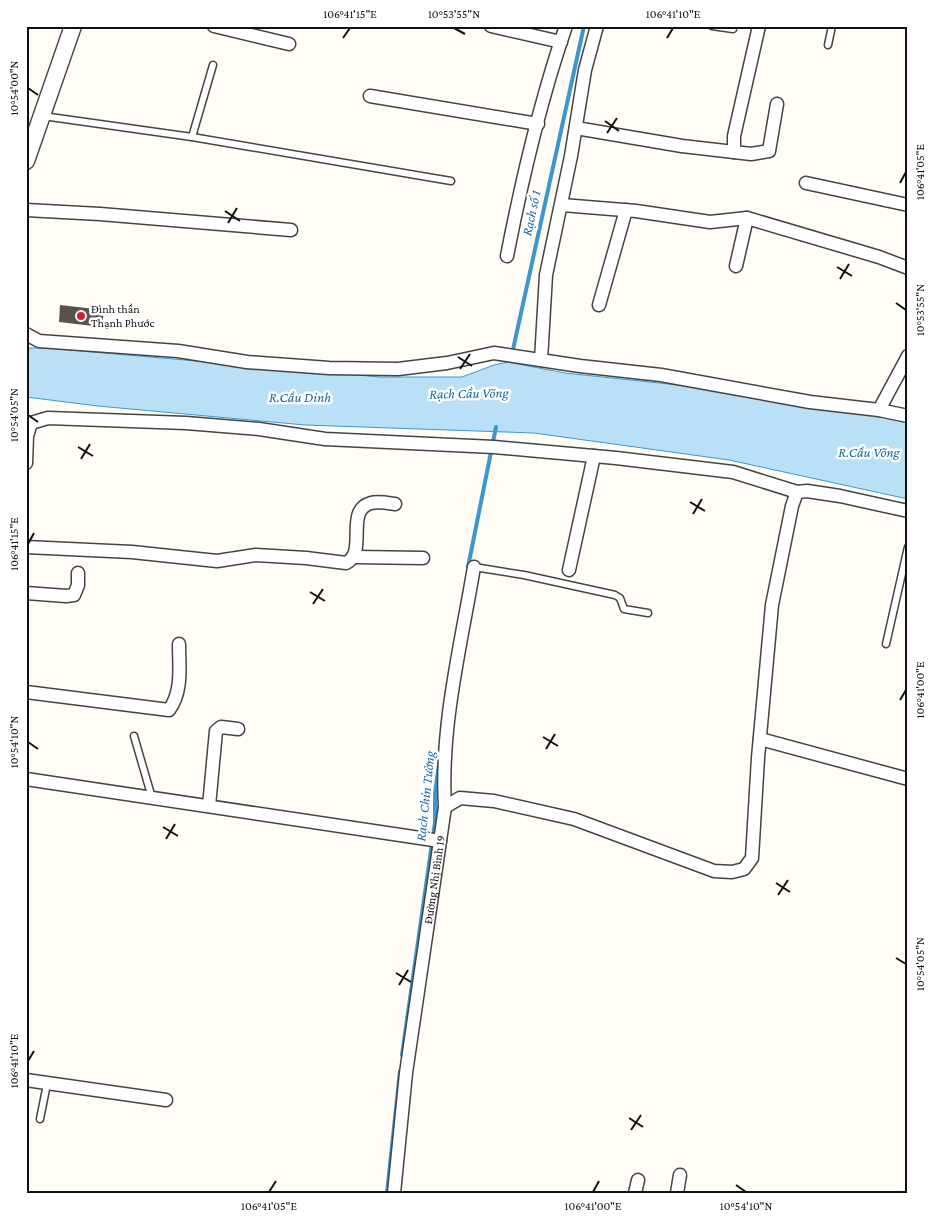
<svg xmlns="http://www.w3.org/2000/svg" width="934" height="1219" viewBox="0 0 934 1219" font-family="'Crimson Pro',serif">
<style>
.water{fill:#b9e0f7;stroke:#3f96cf}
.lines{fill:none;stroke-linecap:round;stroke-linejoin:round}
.stream{stroke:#3f96cf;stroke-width:4}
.building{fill:#5a524d}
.service-casing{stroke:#444;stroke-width:9}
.minor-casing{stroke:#444;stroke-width:15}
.tertiary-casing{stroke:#444;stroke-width:19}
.service{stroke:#fff;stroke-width:6}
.minor{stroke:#fff;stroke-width:12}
.tertiary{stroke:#fff;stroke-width:16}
.ticks{fill:none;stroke:#111;stroke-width:2}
.poi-dot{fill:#c4262e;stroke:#fff;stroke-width:2}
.labels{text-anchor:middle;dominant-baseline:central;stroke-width:5;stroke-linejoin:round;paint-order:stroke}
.poi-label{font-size:12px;fill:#111;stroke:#fff;text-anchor:start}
.street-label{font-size:12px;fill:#111;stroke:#fff}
.water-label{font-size:14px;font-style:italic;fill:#1768a6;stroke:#fff}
.neatline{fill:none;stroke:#111;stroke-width:2}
.ticks-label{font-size:12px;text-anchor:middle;fill:#111}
</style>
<rect width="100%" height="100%" fill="#fffdf5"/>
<path class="water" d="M 26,348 L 47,348 L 380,377 L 462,377 L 494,365 L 508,362 L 565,373 L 678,385 L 769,401 L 880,416 L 908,423 L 908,499 L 729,460 L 534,433 L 305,425 L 98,406 L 26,397 Z"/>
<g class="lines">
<g class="stream">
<path d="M 512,354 L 584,26"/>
<path d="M 468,567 L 496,427"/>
<path d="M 402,1055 L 435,822 L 435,793 L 439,764"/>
<path d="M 387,1193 L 400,1071"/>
</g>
</g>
<path class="building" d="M 60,305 L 104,310 L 102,327 L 59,322 Z"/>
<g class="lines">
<defs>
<g id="service">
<path d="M 712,26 L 733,29"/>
<path d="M 828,45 L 832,26"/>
<path d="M 43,116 L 192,137 L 451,181"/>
<path d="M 192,137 L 213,65"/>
<path d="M 474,567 L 524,575 L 615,595 L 620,598 L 624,609 L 648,613"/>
<path d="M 886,644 L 908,547"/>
<path d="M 134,736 L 152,798"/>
<path d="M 40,1119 L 47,1084"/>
</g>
<g id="minor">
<path d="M 214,26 L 289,44"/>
<path d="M 491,26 L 561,42"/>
<path d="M 759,26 L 734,136 L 734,152 L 751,154 L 769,151 L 777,104"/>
<path d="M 370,96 L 538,124"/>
<path d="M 576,128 L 682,146 L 734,152"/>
<path d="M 806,183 L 908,205"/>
<path d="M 562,205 L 636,211 L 710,222 L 747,218 L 879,257 L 908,268"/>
<path d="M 26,210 L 100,214 L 291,230"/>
<path d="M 507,256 C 522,179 540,101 566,26"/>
<path d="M 736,266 L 747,218"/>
<path d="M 599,305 L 626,210"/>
<path d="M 26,334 L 39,341 L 178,351 L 247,362 L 329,368 L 398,369 L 447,363 L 494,353 L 580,366 L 661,375 L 810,402 L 879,410 L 908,416"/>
<path d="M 541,360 L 546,275 L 571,156 L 585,70 L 597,26"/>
<path d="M 879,410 L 908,356"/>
<path d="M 26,463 L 27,436 L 31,423 L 48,418 L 186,423 L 259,429 L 325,439 L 494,447 L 616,458 L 733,472 L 797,492 L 807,491 L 840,496 L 908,511"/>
<path d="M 26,547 L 132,552 L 217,561 L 256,555 L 306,558 L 346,563 C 368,553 344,510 371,503 C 378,501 388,503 395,504"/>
<path d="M 355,557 L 423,558"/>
<path d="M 569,570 L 594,456"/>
<path d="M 26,593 L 66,596 L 74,595 L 78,585 L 78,573"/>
<path d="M 26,692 L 169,710 C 183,691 179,666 179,644"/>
<path d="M 760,739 L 908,779"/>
<path d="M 26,779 L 440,841"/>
<path d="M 209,806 L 216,731 L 221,727 L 238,729"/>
<path d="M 445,807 L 460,798 L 494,801 L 574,819 L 714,871 L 732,872 L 744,869 L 752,858 L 758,758 L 772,605 L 792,506 L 797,492"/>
<path d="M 26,1080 L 166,1100"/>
<path id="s1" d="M 394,1193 L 406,1073 L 445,807 C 440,727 461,645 474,567"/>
<path d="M 635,1193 L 638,1180"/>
<path d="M 677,1193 L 680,1175"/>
</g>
<path id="tertiary" d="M 26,161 L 73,26"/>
</defs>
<use href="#service" class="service-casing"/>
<use href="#minor" class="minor-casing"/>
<use href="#tertiary" class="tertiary-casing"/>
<use href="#service" class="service"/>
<use href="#minor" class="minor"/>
<use href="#tertiary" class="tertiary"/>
</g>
<path class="ticks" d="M 454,28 L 465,34M 343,38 L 350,28M 667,38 L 673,28M 28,88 L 38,95M 605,121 L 619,131M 607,133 L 617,118M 900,183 L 906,172M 225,211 L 240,221M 228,223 L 237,208M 837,267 L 852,276M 840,279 L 849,264M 896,303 L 906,310M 458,357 L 472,366M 460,369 L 470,354M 28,415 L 38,422M 78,447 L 93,456M 81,459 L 90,444M 690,502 L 705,511M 693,514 L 702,499M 28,544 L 34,533M 310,592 L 325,601M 313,604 L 323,589M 900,700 L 906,690M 543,737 L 558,746M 28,742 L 38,749M 546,749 L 555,734M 163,827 L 178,836M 166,839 L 175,824M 776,883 L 790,892M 778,895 L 788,880M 896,958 L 906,964M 396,973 L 411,982M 399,985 L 408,970M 28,1061 L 34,1051M 629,1118 L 643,1127M 631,1130 L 641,1115M 736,1185 L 746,1192M 269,1192 L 276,1181M 593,1192 L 599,1181"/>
<circle class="poi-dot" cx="81" cy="316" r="5"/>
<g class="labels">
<g class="poi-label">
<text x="91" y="309">Đình thần<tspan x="91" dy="14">Thạnh Phước</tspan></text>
</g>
<g class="street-label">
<text stroke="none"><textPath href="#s1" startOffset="316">Đường Nhị Bình 19</textPath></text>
</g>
<g class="water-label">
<text transform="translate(531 213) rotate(-78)">Rạch số 1</text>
<text transform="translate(469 393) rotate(-1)">Rạch Cầu Võng</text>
<text x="300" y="397">R.Cầu Dinh</text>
<text x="869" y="452">R.Cầu Võng</text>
<text transform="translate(425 796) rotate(-84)">Rạch Chín Tường</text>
</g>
</g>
<rect width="934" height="1219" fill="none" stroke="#ffffff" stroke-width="55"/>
<rect x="28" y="28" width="878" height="1164" class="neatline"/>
<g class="ticks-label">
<text x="350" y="18">106°41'15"E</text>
<text x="454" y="18">10°53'55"N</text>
<text x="673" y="18">106°41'10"E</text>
<text transform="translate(14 88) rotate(-90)" y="4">10°54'00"N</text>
<text transform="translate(920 172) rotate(-90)" y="4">106°41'05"E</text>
<text transform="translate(920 310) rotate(-90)" y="4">10°53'55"N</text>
<text transform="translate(14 415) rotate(-90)" y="4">10°54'05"N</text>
<text transform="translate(14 544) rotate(-90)" y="4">106°41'15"E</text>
<text transform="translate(920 690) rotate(-90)" y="4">106°41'00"E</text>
<text transform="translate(14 742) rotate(-90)" y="4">10°54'10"N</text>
<text transform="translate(920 964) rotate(-90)" y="4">10°54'05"N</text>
<text transform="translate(14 1061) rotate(-90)" y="4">106°41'10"E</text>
<text x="269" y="1210">106°41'05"E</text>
<text x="593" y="1210">106°41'00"E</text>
<text x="746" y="1210">10°54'10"N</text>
</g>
</svg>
